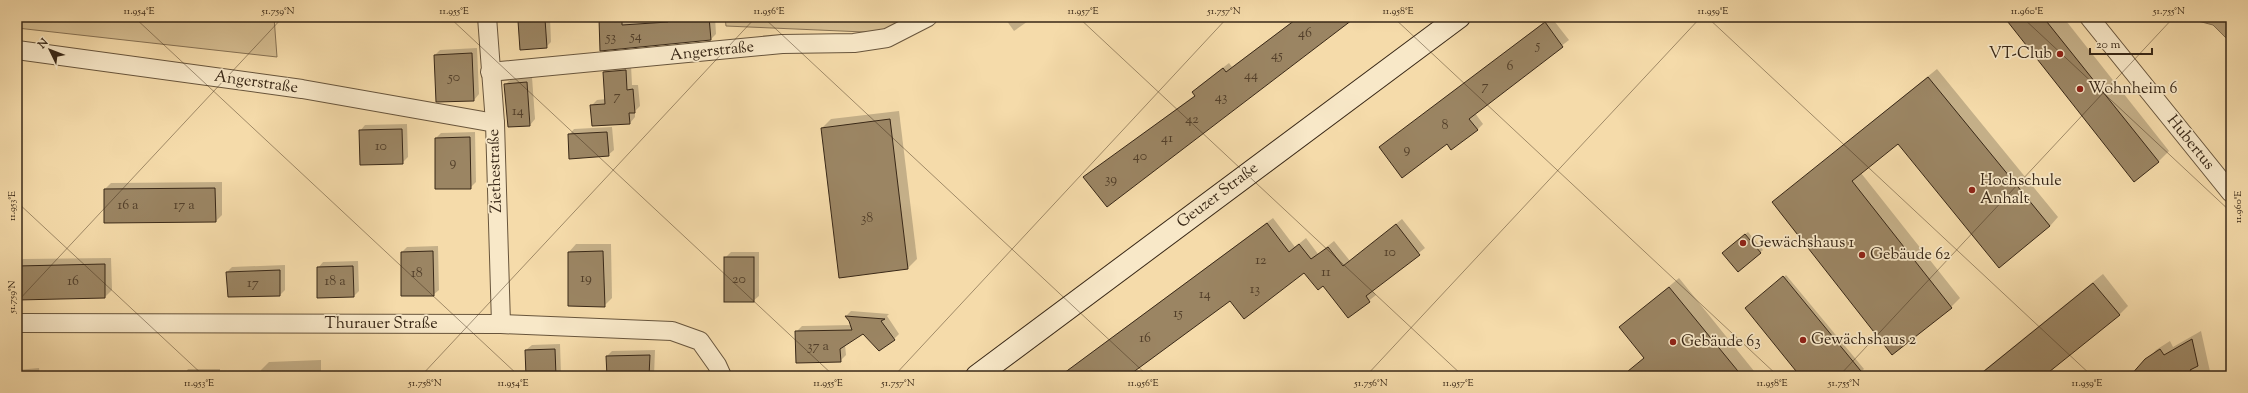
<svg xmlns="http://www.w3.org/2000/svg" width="2248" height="393" viewBox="0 0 2248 393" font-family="'Sorts Mill Goudy',serif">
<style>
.green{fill:#d5bd91;stroke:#877254}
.water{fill:#b59e78;stroke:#836f51}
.shadow{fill:#0003}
.building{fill:#9b8563;stroke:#392817}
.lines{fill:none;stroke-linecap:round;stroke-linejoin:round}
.minor-casing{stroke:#68553c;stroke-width:20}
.secondary-casing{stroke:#392817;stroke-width:24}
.minor{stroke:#f8e8c8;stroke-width:18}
.secondary{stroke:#f8e8c8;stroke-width:22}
.ticks{fill:none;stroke:#392817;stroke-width:1;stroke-opacity:0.45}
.poi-dot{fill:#8f2418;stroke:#f8e8c8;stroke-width:1.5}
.labels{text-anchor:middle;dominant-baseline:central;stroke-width:3.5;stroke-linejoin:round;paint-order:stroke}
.number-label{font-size:14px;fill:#523f2a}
.street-label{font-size:16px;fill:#392817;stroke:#f8e8c8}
.poi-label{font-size:16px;fill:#392817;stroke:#f8e8c8;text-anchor:start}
.neatline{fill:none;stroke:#392817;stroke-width:1.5}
.ticks-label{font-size:10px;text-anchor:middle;fill:#392817}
</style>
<rect width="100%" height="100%" fill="#f5dbaa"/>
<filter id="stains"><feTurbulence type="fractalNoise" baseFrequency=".005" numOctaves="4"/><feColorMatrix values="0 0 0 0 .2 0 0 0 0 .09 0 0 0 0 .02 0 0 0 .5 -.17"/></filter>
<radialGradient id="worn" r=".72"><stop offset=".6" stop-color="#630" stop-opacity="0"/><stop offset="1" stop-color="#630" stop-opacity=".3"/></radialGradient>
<g class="green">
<path d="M 17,17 L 274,17 L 277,57 L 17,28 Z"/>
<path d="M 725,17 L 910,17 L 887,33 L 726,26 Z"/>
</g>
<path class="water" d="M 2183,17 L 2231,17 L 2231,43 L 2213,25 Z"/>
<g class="shadow">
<path d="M 524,17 L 550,17 L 551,42 L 546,47 L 519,21 Z"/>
<path d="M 602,17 L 627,17 L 627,20 L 669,17 L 715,17 L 716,34 L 711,39 L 601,50 L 600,20 Z"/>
<path d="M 1004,17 L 1034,17 L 1014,31 Z"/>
<path d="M 1299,17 L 1356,17 L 1085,177 L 1195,95 L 1193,92 L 1199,86 L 1229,63 L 1232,67 Z"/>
<path d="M 1551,17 L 1569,40 L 1475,113 L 1483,124 L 1477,130 L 1447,143 L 1380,148 Z"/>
<path d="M 2005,17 L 2063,17 L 2169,151 L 2158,162 Z"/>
<path d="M 477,48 L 479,94 L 474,100 L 435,55 L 440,50 Z"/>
<path d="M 631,65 L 632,85 L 638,85 L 640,106 L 635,111 L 635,117 L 630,123 L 592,105 L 597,100 L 606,99 L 604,72 L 609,67 Z"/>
<path d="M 1937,69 L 2058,217 L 2050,226 L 1898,143 L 1861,173 L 1960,298 L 1951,307 L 1773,202 Z"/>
<path d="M 532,77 L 535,119 L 530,125 L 509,126 L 506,84 L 511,79 Z"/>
<path d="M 899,111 L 917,259 L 908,268 L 840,276 L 822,128 L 831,119 Z"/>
<path d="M 407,124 L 408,157 L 402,163 L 360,131 L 365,125 Z"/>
<path d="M 612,127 L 614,150 L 608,155 L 569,135 L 574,129 Z"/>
<path d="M 475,132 L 476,182 L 470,188 L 436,188 L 436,138 L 441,133 Z"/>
<path d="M 222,182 L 222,215 L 216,221 L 105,189 L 111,183 Z"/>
<path d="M 1273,218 L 1295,247 L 1306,238 L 1318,254 L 1334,241 L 1350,261 L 1402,219 L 1425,248 L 1372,290 L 1376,295 L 1348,317 L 1323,285 L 1305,271 L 1230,299 L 1126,376 L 1060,376 Z"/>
<path d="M 1748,232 L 1763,250 L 1738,270 L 1726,250 Z"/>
<path d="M 576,244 L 611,244 L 612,298 L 604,306 L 569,252 Z"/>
<path d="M 438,246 L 439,290 L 433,295 L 402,252 L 407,247 Z"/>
<path d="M 731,252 L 759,252 L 759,296 L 753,301 L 725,258 Z"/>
<path d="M 111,258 L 112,290 L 105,297 L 17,299 L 17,265 L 23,259 Z"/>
<path d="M 358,261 L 359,291 L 354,296 L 318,268 L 323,262 Z"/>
<path d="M 285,265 L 285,290 L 280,295 L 227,272 L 232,267 Z"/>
<path d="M 2103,274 L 2128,306 L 2119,315 L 2043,376 L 1977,376 Z"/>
<path d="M 1786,275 L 1864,369 L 1856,376 L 1802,376 L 1749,306 Z"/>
<path d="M 1679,278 L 1758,376 L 1641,376 L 1634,367 L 1645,357 L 1621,327 Z"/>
<path d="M 851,311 L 889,314 L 887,316 L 899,334 L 894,339 L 863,333 L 845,345 L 846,355 L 840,361 L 796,332 L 802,326 L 852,325 L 846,316 Z"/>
<path d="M 2201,331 L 2211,376 L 2133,376 L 2156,350 L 2170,341 L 2173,347 Z"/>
<path d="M 560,344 L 561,374 L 559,376 L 527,376 L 526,350 L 532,345 Z"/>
<path d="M 655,350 L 654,376 L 608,376 L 607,356 L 612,351 Z"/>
<path d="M 321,360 L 321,376 L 262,376 L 261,370 L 269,362 Z"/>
<path d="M 39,368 L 40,376 L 17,376 L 17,370 Z"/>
<path d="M 188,369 L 220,369 L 220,376 L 183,376 Z"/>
<path d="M 128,373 L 128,376 L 98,376 L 99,375 Z"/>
</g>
<g class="building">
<path d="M 668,17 L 709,17 L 711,40 L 600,51 L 599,19 L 622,18 L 622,25 L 668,22 Z"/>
<path d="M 1299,17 L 1356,17 L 1107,207 L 1083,177 L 1195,96 L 1192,92 L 1223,68 L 1226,72 Z"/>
<path d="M 2004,17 L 2043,17 L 2159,162 L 2134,182 Z"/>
<path d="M 545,19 L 547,48 L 520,50 L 518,21 Z"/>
<path d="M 1545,22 L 1563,47 L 1469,119 L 1478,130 L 1451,150 L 1447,144 L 1402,178 L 1379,147 Z"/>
<path d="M 472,53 L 474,101 L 436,102 L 434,55 Z"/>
<path d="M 626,70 L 627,90 L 633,89 L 635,113 L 629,113 L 630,124 L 592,126 L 590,105 L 605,104 L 603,72 Z"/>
<path d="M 1928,77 L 2050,226 L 1999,268 L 1898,144 L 1852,181 L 1952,308 L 1892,355 L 1772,202 Z"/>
<path d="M 527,82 L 530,126 L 508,127 L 504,84 Z"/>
<path d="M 890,119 L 908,269 L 839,278 L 821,128 Z"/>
<path d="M 402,129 L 403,164 L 360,165 L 359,130 Z"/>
<path d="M 607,132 L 609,156 L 569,159 L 568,134 Z"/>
<path d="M 470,137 L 471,189 L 435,189 L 435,138 Z"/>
<path d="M 215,188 L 216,222 L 104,223 L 104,189 Z"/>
<path d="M 1267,223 L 1289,252 L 1299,244 L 1311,259 L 1328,247 L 1343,266 L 1396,224 L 1420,255 L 1366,296 L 1370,302 L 1348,318 L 1323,286 L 1318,290 L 1304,273 L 1244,319 L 1230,301 L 1128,376 L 1060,376 Z"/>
<path d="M 1745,234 L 1761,253 L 1738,272 L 1722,253 Z"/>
<path d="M 433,251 L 434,296 L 401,296 L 401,252 Z"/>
<path d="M 603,251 L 605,307 L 568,306 L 568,252 Z"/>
<rect x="724" y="257" width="30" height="45"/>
<path d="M 105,264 L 105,298 L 17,300 L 17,266 Z"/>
<path d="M 353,266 L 354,297 L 317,298 L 317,267 Z"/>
<path d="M 280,270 L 280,296 L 228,297 L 226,272 Z"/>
<path d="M 1783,276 L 1865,376 L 1800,376 L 1745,308 Z"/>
<path d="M 2093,283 L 2120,315 L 2044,376 L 1978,376 Z"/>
<path d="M 1669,287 L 1742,376 L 1622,376 L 1644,358 L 1619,327 Z"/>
<path d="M 845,316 L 885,319 L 881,321 L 895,340 L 879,351 L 863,334 L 840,349 L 841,362 L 796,363 L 795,331 L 852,330 L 849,321 Z"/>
<path d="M 2192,339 L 2198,366 L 2190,370 L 2194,376 L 2130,376 L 2145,359 L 2160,349 L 2164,355 Z"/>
<path d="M 555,349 L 556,376 L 526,376 L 525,350 Z"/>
<path d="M 650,355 L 649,376 L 607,376 L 606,356 Z"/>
</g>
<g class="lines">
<defs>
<g id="minor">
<path d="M 487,17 L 495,123 L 501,324"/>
<path d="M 2089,17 L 2231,193"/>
<path d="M 17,50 L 302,89 L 495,123"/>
<path d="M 490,72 L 782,44 L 854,43 L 887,38 L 928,17"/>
<path d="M 17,323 L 501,324 L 672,331 L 700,341 L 717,365 L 722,376"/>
</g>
<path id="secondary" d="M 977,376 L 1459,17"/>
</defs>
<use href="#minor" class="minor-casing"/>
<use href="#secondary" class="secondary-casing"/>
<use href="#minor" class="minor"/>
<use href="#secondary" class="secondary"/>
</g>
<path class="ticks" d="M 134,17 L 519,376M 449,17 L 834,376M 763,17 L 1148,376M 1078,17 L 1463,376M 1393,17 L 1778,376M 1707,17 L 2092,376M 2022,17 L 2231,212M 17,202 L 204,376M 17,302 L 283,17M 421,376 L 756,17M 894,376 L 1228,17M 1366,376 L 1701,17M 1839,376 L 2174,17"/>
<g class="poi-dot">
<circle cx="2060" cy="54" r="4"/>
<circle cx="2080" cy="89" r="4"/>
<circle cx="1972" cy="190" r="4"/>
<circle cx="1743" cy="243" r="4"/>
<circle cx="1862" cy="255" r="4"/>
<circle cx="1803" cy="340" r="4"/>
<circle cx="1673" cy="342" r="4"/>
</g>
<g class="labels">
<g class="number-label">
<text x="1305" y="34">46</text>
<text x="636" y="37">54</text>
<text x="611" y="38">53</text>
<text x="1538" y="46">5</text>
<text x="1277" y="56">45</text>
<text x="1510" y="67">6</text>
<text x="1251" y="76">44</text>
<text x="454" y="78">50</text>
<text x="1485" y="87">7</text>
<text x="617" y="97">7</text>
<text x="1221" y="98">43</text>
<text x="518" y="112">14</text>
<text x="1192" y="120">42</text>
<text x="1445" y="126">8</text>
<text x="1167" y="139">41</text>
<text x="381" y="147">10</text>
<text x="1407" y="150">9</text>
<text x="1140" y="157">40</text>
<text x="453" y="163">9</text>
<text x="1111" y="180">39</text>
<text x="128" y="206">16 a</text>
<text x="184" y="206">17 a</text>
<text x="867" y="219">38</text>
<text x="1390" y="253">10</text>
<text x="1261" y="261">12</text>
<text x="1326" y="273">11</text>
<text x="417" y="274">18</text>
<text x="586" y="279">19</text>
<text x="739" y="280">20</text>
<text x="73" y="282">16</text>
<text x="335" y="282">18 a</text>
<text x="253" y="284">17</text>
<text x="1255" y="290">13</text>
<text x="1205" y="295">14</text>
<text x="1178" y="314">15</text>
<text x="1145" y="339">16</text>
<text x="818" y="347">37 a</text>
</g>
<g class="street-label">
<text transform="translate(712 52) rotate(-6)">Angerstraße</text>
<text transform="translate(256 83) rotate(8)">Angerstraße</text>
<text transform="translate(2190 143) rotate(51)">Hubertus</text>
<text transform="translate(496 171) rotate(-92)">Ziethestraße</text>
<text transform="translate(1218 196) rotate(-37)">Geuzer Straße</text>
<text x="381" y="324">Thurauer Straße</text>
</g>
<g class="poi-label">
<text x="2052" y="54" text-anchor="end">VT-Club</text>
<text x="2088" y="89">Wohnheim 6</text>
<text x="1980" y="181">Hochschule<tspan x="1980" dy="18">Anhalt</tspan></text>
<text x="1751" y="243">Gewächshaus 1</text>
<text x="1870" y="255">Gebäude 62</text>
<text x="1811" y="340">Gewächshaus 2</text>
<text x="1681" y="342">Gebäude 63</text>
</g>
</g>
<rect width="2248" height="393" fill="none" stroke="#f5dbaa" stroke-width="44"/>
<g transform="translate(50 50) rotate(313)" stroke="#f8e8c8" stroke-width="3" paint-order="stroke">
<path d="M0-3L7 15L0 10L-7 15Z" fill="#392817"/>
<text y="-6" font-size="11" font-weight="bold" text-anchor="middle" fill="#392817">N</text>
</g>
<path d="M2090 48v6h62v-6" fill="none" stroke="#392817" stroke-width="2"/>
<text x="2096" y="48" font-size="12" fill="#392817" stroke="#f8e8c8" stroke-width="3" paint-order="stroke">20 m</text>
<rect x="22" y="22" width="2204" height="349" class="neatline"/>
<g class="ticks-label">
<text x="139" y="14">11.954°E</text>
<text x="278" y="14">51.759°N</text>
<text x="454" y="14">11.955°E</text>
<text x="769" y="14">11.956°E</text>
<text x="1083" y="14">11.957°E</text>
<text x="1224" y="14">51.757°N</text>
<text x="1398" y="14">11.958°E</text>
<text x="1713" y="14">11.959°E</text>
<text x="2027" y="14">11.960°E</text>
<text x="2169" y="14">51.755°N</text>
<text transform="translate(11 206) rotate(-90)" y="4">11.953°E</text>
<text transform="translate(2237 207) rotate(-90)" y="4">11.960°E</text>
<text transform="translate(11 297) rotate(-90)" y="4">51.759°N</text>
<text x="199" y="386">11.953°E</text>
<text x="425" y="386">51.758°N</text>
<text x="513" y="386">11.954°E</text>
<text x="828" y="386">11.955°E</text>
<text x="898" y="386">51.757°N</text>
<text x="1143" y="386">11.956°E</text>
<text x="1371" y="386">51.756°N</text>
<text x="1458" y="386">11.957°E</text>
<text x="1772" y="386">11.958°E</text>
<text x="1844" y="386">51.755°N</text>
<text x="2087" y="386">11.959°E</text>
</g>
<rect width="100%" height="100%" filter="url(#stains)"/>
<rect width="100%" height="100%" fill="url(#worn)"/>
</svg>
